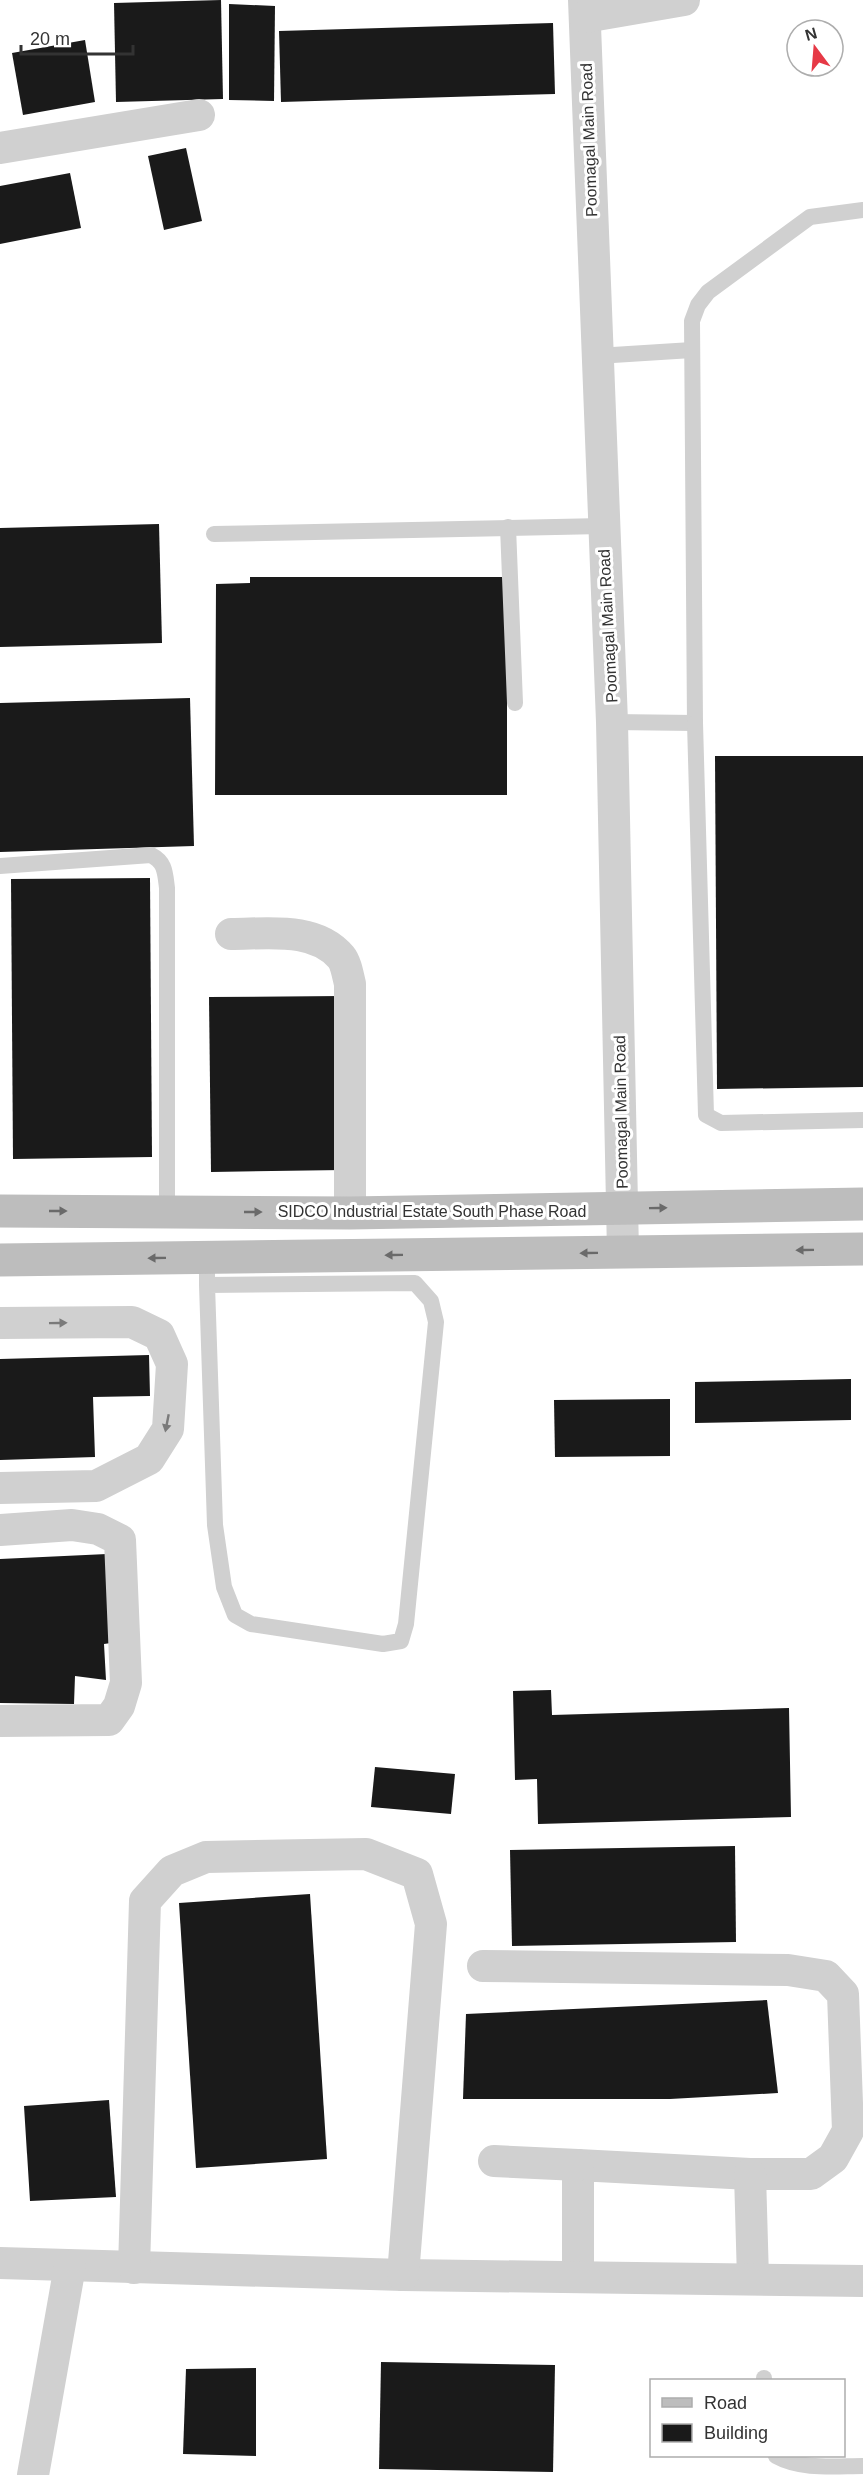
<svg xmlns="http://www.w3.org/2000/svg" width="863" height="2475" viewBox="0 0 863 2475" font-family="Arial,sans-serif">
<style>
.building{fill:#1a1a1a}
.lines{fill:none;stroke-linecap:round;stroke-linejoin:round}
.service{stroke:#d0d0d0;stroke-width:16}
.minor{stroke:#d0d0d0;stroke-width:32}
.secondary{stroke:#bdbdbd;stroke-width:33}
.oneway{fill:#6a6a6a}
.oneway2{fill:#7a7a7a}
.labels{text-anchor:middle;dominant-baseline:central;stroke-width:6;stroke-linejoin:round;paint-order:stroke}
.street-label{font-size:16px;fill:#333;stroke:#fff}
</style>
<rect width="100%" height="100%" fill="#fff"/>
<g class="building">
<path d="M 221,0 L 223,99 L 116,102 L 114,3 Z"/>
<path d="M 229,4 L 275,6 L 274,101 L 229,100 Z"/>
<path d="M 553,23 L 555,94 L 281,102 L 279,31 Z"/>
<path d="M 85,40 L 95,102 L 23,115 L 12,53 Z"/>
<path d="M 186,148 L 202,221 L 164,230 L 148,156 Z"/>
<path d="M 70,173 L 81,228 L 0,244 L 0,186 Z"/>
<path d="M 159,524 L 162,643 L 0,647 L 0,528 Z"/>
<path d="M 250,577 L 507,577 L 507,795 L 215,795 L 216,584 L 250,583 Z"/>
<path d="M 190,698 L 194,846 L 0,852 L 0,703 Z"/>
<path d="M 715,756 L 863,756 L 863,1087 L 717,1089 Z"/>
<path d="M 150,878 L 152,1157 L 13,1159 L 11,879 Z"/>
<path d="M 342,996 L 343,1170 L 211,1172 L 209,997 Z"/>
<path d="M 149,1355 L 150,1396 L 93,1397 L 95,1457 L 0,1460 L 0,1359 Z"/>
<path d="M 851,1379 L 851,1420 L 695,1423 L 695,1382 Z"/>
<path d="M 670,1399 L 670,1456 L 555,1457 L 554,1400 Z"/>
<path d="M 107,1554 L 111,1643 L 104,1644 L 106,1680 L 75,1676 L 74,1704 L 0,1703 L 0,1559 Z"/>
<path d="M 551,1690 L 552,1715 L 789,1708 L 791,1817 L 538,1824 L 537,1779 L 515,1780 L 513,1691 Z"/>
<path d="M 375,1767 L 455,1774 L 451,1814 L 371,1807 Z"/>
<path d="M 735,1846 L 736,1942 L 512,1946 L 510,1850 Z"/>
<path d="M 310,1894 L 327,2159 L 196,2168 L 179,1903 Z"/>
<path d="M 767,2000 L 778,2093 L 670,2099 L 463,2099 L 466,2014 Z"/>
<path d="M 109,2100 L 116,2197 L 30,2201 L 24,2106 Z"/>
<path d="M 381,2362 L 555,2365 L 553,2472 L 379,2469 Z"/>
<path d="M 256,2368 L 256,2456 L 183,2454 L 186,2369 Z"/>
</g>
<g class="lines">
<g class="service">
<path d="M 597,356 L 692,350"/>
<path d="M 508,527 L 515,703"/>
<path d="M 214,534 L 603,526"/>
<path d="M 612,722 L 695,723 L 692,321 L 698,305 L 708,292 L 810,217 L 863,210"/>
<path d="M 695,723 L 706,1115 L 721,1123 L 863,1120"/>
<path d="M 0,866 L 151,855 C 165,862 165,872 167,888 L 167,1211"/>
<path d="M 207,1258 L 207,1285 L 215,1525 L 224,1587 L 235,1615 L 251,1624 L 383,1644 L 401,1641 L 406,1624 L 436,1322 L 431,1301 L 415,1283 L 207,1285"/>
<path d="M 764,2378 L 764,2380"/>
<path d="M 776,2456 C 801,2470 835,2466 863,2466"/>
</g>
<g class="minor">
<path d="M 584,0 L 612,722 L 623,1252"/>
<path d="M 585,17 L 684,0"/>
<path d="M 0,148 L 199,115"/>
<path d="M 231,934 C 267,934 315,926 341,957 C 346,963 348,976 350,984 L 350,1213"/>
<path d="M 0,1323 L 132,1322 L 159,1335 L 172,1364 L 168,1429 L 149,1459 L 96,1486 L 0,1488"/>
<path d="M 0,1530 L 72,1525 L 98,1529 L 120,1540 L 126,1683 L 119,1706 L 109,1720 L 0,1721"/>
<path d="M 483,1966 L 788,1970 L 826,1976 L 843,1994 L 848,2131 L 833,2158 L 811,2174 L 750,2174 L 578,2165 L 578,2276"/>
<path d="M 494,2161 L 578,2165"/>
<path d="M 750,2174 L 753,2279"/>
<path d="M 0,2263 L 403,2275 L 863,2281"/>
<path d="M 134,2268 L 145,1901 L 172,1871 L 206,1857 L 366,1854 L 417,1874 L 431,1924 L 403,2275"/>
<path d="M 33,2475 L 70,2266"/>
</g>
<g class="secondary">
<path d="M 0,1211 L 350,1213 L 863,1204"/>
<path d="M 0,1260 L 863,1249"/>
</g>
</g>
<defs><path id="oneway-solid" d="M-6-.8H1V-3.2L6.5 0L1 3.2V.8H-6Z" transform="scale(1.5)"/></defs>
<g class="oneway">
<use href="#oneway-solid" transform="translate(658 1208) rotate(-1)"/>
<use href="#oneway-solid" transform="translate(58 1211)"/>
<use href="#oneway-solid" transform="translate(253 1212)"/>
<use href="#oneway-solid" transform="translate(805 1250) rotate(179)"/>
<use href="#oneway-solid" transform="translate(589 1253) rotate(179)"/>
<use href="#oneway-solid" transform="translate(394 1255) rotate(179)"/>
<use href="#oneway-solid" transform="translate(157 1258) rotate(179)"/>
</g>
<g class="oneway2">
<use href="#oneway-solid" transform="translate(58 1323) rotate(-1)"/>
<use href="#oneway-solid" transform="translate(167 1423) rotate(101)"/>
</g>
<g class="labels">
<g class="street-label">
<text transform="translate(589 140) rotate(-92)">Poomagal Main Road</text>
<text transform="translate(608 626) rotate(-93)">Poomagal Main Road</text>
<text transform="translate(621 1112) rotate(-91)">Poomagal Main Road</text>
<text x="432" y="1211">SIDCO Industrial Estate South Phase Road</text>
</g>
</g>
<rect x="650" y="2379" width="195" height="78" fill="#ffffff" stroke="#adadad" stroke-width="1.5"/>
<rect x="662" y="2398" width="30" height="9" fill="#bdbdbd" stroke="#adadad" stroke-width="1.5"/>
<text x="704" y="2409" font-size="18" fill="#333333">Road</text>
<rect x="662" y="2424" width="30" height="18" fill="#1a1a1a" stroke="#adadad" stroke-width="1.5"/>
<text x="704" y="2439" font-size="18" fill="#333333">Building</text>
<g transform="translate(815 48) rotate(344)"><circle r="28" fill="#ffffff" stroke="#adadad" stroke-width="1.5"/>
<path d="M0-4.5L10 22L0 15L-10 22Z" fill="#e63946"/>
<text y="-9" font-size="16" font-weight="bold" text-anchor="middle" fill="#333333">N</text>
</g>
<path d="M21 45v9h112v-9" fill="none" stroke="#333333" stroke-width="3"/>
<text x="30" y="45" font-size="18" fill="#333333" stroke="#ffffff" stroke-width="4.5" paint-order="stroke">20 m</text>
</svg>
